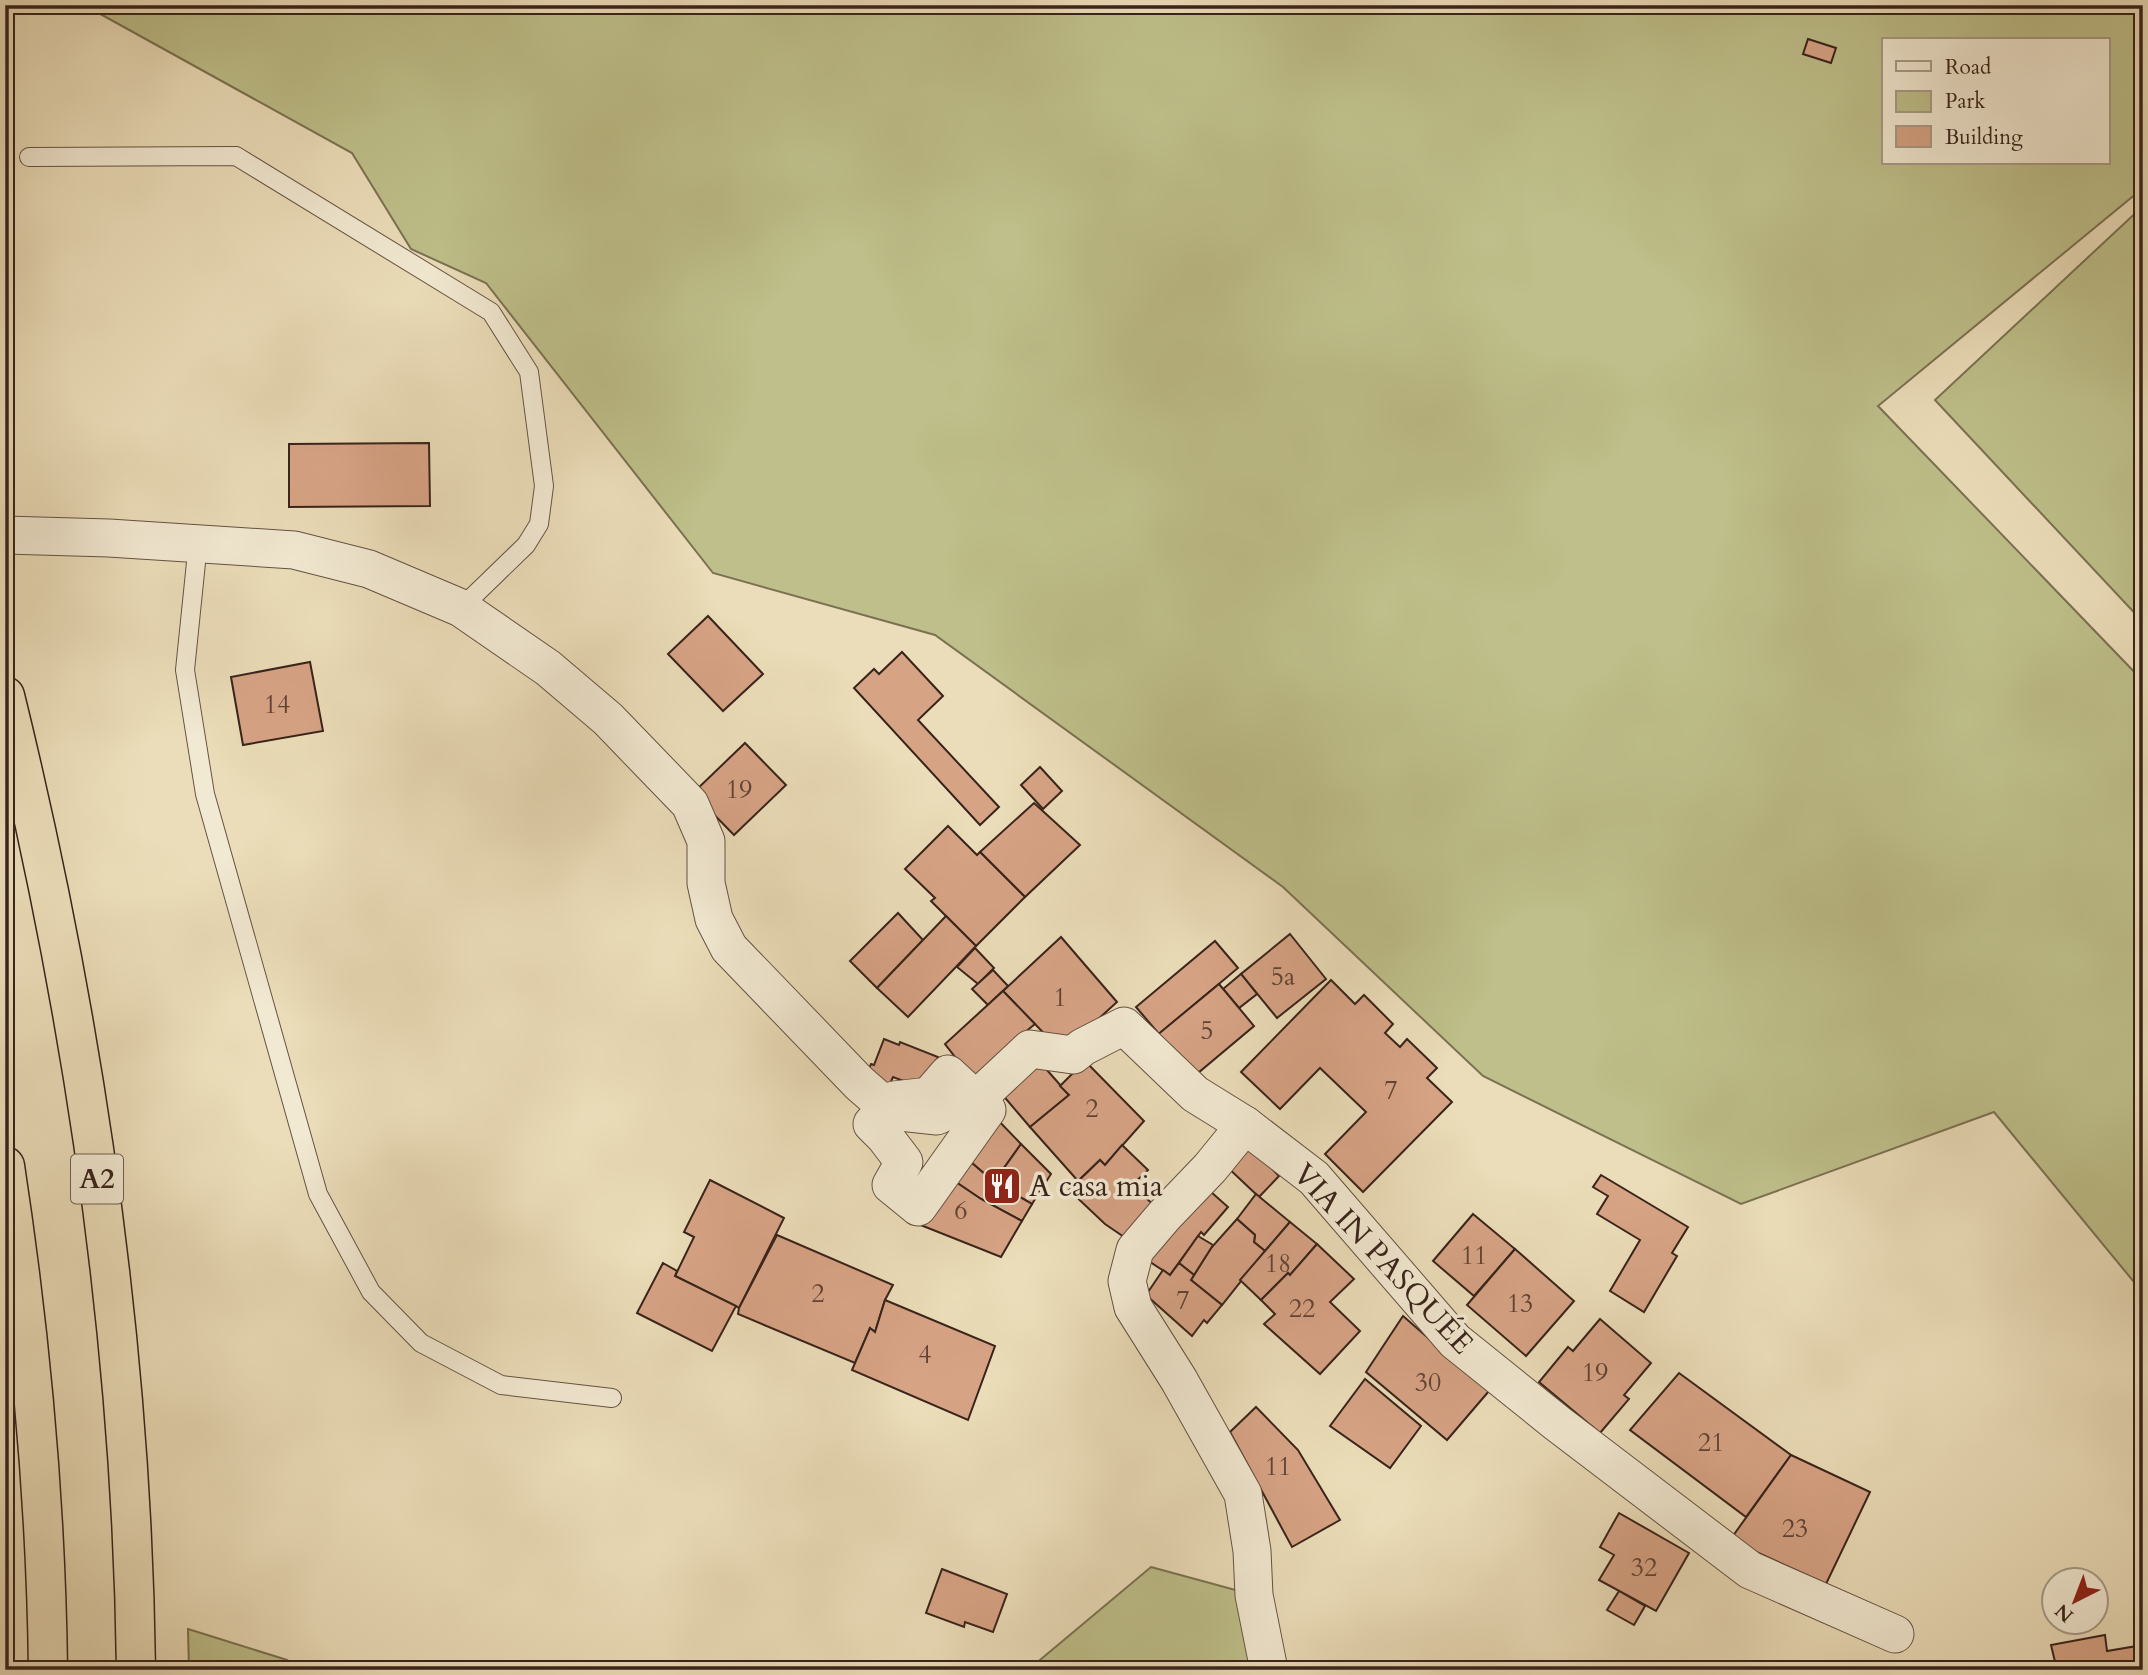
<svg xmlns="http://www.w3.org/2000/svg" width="2148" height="1675" viewBox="0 0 2148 1675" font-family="Cardo,serif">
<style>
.green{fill:#bebf8a;stroke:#7b7152;stroke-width:2;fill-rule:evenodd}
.building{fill:#d7a385;stroke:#38231b;stroke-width:2}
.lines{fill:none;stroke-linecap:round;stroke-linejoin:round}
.lane-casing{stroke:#655242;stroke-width:20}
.street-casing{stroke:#655242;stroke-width:39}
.highway-casing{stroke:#38231b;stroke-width:41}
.lane{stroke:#f2e9d2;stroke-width:18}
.street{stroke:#f2e9d2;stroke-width:37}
.highway{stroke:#ebddb9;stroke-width:38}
.labels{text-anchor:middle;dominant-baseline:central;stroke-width:7;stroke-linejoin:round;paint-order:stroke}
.number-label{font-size:26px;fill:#604336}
.shield{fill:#f2e9d2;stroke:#705e52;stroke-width:2}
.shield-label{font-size:28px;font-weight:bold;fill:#38231b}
.poi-label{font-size:30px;fill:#38231b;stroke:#f2e9d2;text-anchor:start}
.street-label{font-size:30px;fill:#38231b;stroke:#f2e9d2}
</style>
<rect width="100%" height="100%" fill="#ebddb9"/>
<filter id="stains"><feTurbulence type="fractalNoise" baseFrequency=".00286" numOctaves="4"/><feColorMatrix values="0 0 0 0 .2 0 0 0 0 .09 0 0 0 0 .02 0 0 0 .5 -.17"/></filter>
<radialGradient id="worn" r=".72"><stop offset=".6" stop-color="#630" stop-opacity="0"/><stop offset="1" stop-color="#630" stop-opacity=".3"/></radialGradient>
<g class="green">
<path d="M 84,5 L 2143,5 L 2143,188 L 1878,406 L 2143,681 L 2143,1293 L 1994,1112 L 1741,1204 L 1483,1076 L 1283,887 L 935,635 L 713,573 L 486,283 L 411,249 L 352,153 ZM 1884,40 L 2108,40 L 2108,163 L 1884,163 Z"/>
<path d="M 2143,206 L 2143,622 L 1935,400 Z"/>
<path d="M 1151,1567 L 1254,1595 L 1269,1670 L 1028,1670 Z"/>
<path d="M 188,1629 L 287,1660 L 300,1670 L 189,1670 Z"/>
</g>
<g class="building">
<path d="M 1808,39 L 1836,48 L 1831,63 L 1803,54 Z"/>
<path d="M 429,443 L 430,506 L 289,507 L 289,444 Z"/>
<path d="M 708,616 L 763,674 L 723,711 L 668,654 Z"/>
<path d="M 902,652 L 943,696 L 918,720 L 999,807 L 980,825 L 854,688 L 874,669 L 879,674 Z"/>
<path d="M 310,662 L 323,731 L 243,745 L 231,677 Z"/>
<path d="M 745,743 L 786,785 L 734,835 L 693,793 Z"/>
<path d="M 1040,767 L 1062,791 L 1043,809 L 1021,785 Z"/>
<path d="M 1034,803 L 1080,845 L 1025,897 L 980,852 Z"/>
<path d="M 948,826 L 977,855 L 980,852 L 1025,897 L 976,946 L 931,901 L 935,898 L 905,869 Z"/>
<path d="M 898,913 L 923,940 L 877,988 L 850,961 Z"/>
<path d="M 946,916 L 976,946 L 908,1017 L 877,988 Z"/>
<path d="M 1290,934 L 1326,979 L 1277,1018 L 1241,974 Z"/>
<path d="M 1061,937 L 1117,1002 L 1062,1052 L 1003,991 Z"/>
<path d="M 1215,941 L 1238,968 L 1159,1034 L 1136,1007 Z"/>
<path d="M 975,948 L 994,968 L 978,984 L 957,967 Z"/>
<path d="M 993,970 L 1008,986 L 988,1005 L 972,989 Z"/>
<path d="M 1241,974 L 1257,994 L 1239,1008 L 1223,989 Z"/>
<path d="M 1331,980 L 1355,1004 L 1364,995 L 1393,1024 L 1385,1033 L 1400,1047 L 1407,1039 L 1437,1068 L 1427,1078 L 1452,1102 L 1363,1192 L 1325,1154 L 1366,1112 L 1320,1068 L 1280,1109 L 1241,1072 Z"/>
<path d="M 1219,984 L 1254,1026 L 1192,1078 L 1156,1036 Z"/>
<path d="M 1003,991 L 1035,1024 L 1018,1038 L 977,1085 L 945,1044 Z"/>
<path d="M 884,1039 L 899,1045 L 900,1042 L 938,1057 L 925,1089 L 893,1077 L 889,1086 L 866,1077 L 871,1064 L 874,1065 Z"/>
<path d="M 1039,1061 L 1069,1095 L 1030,1127 L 1001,1093 Z"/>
<path d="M 1085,1061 L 1144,1121 L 1105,1165 L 1100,1160 L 1078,1181 L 1030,1127 L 1069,1095 L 1060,1086 Z"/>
<path d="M 994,1116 L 1021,1144 L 994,1182 L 965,1157 Z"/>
<path d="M 1246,1141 L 1279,1176 L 1259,1197 L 1225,1165 Z"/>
<path d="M 1021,1144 L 1051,1174 L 1032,1204 L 994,1182 Z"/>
<path d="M 1122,1145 L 1148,1170 L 1132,1185 L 1157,1208 L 1127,1239 L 1105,1224 L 1069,1190 L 1100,1160 L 1105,1165 Z"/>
<path d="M 965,1157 L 994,1182 L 1032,1204 L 1022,1221 L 981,1199 L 947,1176 Z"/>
<path d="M 1601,1175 L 1688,1227 L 1672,1253 L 1677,1256 L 1644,1312 L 1610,1291 L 1640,1240 L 1597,1214 L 1608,1196 L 1593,1187 Z"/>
<path d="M 947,1176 L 981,1199 L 1022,1221 L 1001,1257 L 913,1222 Z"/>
<path d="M 710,1180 L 784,1218 L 739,1308 L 675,1276 L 694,1237 L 684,1232 Z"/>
<path d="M 1202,1184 L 1228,1207 L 1204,1235 L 1201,1232 L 1170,1275 L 1141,1256 Z"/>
<path d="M 1256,1194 L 1290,1222 L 1265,1251 L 1254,1242 L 1255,1235 L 1237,1219 Z"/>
<path d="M 1473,1214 L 1515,1249 L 1474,1296 L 1433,1261 Z"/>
<path d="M 1237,1219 L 1255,1235 L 1254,1242 L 1265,1251 L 1222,1305 L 1191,1280 L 1211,1248 Z"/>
<path d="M 1290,1222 L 1317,1244 L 1290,1275 L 1288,1273 L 1261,1300 L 1240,1280 Z"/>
<path d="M 777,1235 L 893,1285 L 885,1300 L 875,1332 L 870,1328 L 855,1363 L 738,1314 L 739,1308 Z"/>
<path d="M 1198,1236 L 1213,1245 L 1194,1275 L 1179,1263 Z"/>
<path d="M 1317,1244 L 1354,1279 L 1330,1302 L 1360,1331 L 1320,1374 L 1264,1324 L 1275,1314 L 1261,1300 L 1288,1273 L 1290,1275 Z"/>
<path d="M 1515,1249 L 1574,1301 L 1526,1356 L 1467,1305 Z"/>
<path d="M 663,1263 L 677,1271 L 675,1276 L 736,1306 L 712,1351 L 637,1313 Z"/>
<path d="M 1179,1263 L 1194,1275 L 1191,1280 L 1222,1305 L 1207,1323 L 1204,1320 L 1192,1336 L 1146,1295 L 1163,1270 L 1170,1275 Z"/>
<path d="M 885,1300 L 995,1346 L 968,1420 L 852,1370 L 870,1328 L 875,1332 Z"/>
<path d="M 1403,1316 L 1489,1391 L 1447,1440 L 1366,1372 Z"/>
<path d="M 1600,1319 L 1651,1363 L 1624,1395 L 1629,1399 L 1600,1433 L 1539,1382 L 1568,1347 L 1573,1351 Z"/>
<path d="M 1679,1373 L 1791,1455 L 1746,1517 L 1630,1430 Z"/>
<path d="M 1365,1379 L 1421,1426 L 1390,1468 L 1330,1426 Z"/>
<path d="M 1256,1407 L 1298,1450 L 1340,1520 L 1292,1547 L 1230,1432 Z"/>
<path d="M 1791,1455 L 1870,1492 L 1826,1584 L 1730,1540 Z"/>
<path d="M 1619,1513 L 1689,1553 L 1656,1611 L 1599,1580 L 1614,1555 L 1600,1547 Z"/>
<path d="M 942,1569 L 1007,1594 L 993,1632 L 965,1622 L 964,1627 L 926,1613 Z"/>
<path d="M 1619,1591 L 1645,1606 L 1634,1625 L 1607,1610 Z"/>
<path d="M 2105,1635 L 2107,1651 L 2143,1645 L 2143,1670 L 2057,1670 L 2051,1645 Z"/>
</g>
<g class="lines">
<defs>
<g id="lane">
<path d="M 29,157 L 236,156 L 491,312 L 529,372 L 544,486 L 539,524 L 526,545 L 461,608"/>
<path d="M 198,543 L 185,670 L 205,794 L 318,1194 L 371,1292 L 421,1343 L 501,1385 L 612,1398"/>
</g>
<g id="street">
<path d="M 5,535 L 109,538 L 294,550 L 369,569 L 461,608 L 548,668 L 608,719 L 690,804 L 706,841 L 706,883 L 714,919 L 729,948 L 859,1083 L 891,1111 L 937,1116 L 984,1092 L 1030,1049 L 1073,1055 L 1083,1047 L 1124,1026 L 1195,1094 L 1245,1125 L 1314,1178 L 1455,1341 L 1557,1423 L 1750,1570 L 1895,1634"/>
<path d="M 948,1074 L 987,1110 L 918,1207 L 891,1185 L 904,1162 L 885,1137 L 872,1124 L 894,1100 L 929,1096 Z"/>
<path d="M 1245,1125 L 1210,1168 L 1164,1216 L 1135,1250 L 1127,1281 L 1133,1307 L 1179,1380 L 1243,1494 L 1252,1551 L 1254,1595 L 1269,1670"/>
</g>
<g id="highway">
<path d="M 5,696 C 83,1014 132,1342 136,1670"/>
<path d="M 5,1166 C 30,1330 46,1503 48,1670"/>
</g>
</defs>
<use href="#lane" class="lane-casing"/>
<use href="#street" class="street-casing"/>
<use href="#highway" class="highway-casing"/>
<use href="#lane" class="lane"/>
<use href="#street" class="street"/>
<use href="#highway" class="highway"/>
</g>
<defs>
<symbol id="restaurant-square" viewBox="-11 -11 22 22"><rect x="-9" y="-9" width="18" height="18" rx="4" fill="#8f2418" stroke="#f2e9d2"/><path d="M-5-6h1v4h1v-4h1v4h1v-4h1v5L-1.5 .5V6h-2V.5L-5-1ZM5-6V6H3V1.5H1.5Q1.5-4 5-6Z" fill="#fff"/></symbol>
</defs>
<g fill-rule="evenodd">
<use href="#restaurant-square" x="980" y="1164" width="44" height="44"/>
</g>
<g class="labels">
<g class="number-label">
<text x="277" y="704">14</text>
<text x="739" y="789">19</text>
<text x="1283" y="976">5a</text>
<text x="1060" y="997">1</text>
<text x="1207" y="1030">5</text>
<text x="1391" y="1090">7</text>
<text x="1092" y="1108">2</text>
<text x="961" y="1210">6</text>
<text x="1474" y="1255">11</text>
<text x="1278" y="1263">18</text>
<text x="818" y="1293">2</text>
<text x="1183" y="1300">7</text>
<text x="1520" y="1303">13</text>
<text x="1302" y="1308">22</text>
<text x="925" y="1354">4</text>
<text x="1595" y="1372">19</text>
<text x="1428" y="1382">30</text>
<text x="1711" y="1442">21</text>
<text x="1278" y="1466">11</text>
<text x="1795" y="1528">23</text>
<text x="1644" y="1567">32</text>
</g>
<rect class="shield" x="71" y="1154.5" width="52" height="49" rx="5"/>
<g class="shield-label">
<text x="97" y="1179">A2</text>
</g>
<g class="poi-label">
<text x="1029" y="1186">A casa mia</text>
</g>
<g class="street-label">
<text transform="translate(1383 1259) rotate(47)">VIA IN PASQUÉE</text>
</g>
</g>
<rect width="2148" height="1675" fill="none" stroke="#ebddb9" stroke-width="28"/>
<rect x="7" y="7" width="2134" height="1661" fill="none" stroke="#38231b" stroke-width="3.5"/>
<rect x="14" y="14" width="2120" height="1647" fill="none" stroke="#38231b" stroke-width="2"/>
<rect x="1882" y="38" width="228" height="126" fill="#f2e9d2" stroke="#a89a89" stroke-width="2"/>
<rect x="1896" y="61" width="35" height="10" fill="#f2e9d2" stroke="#a89a89" stroke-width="2"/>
<text x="1945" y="74" font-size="21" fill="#38231b">Road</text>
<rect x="1896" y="91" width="35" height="21" fill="#bebf8a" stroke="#a89a89" stroke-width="2"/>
<text x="1945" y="108" font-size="21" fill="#38231b">Park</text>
<rect x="1896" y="126" width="35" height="21" fill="#d7a385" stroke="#a89a89" stroke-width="2"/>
<text x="1945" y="144" font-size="21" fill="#38231b">Building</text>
<g transform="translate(2075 1601) rotate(222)"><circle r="33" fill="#f2e9d2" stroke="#a89a89" stroke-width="2"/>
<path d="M0-5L12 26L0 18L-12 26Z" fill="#8f2418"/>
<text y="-10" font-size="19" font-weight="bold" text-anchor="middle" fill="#38231b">N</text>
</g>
<rect width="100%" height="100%" filter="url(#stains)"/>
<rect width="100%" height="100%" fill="url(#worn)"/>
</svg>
